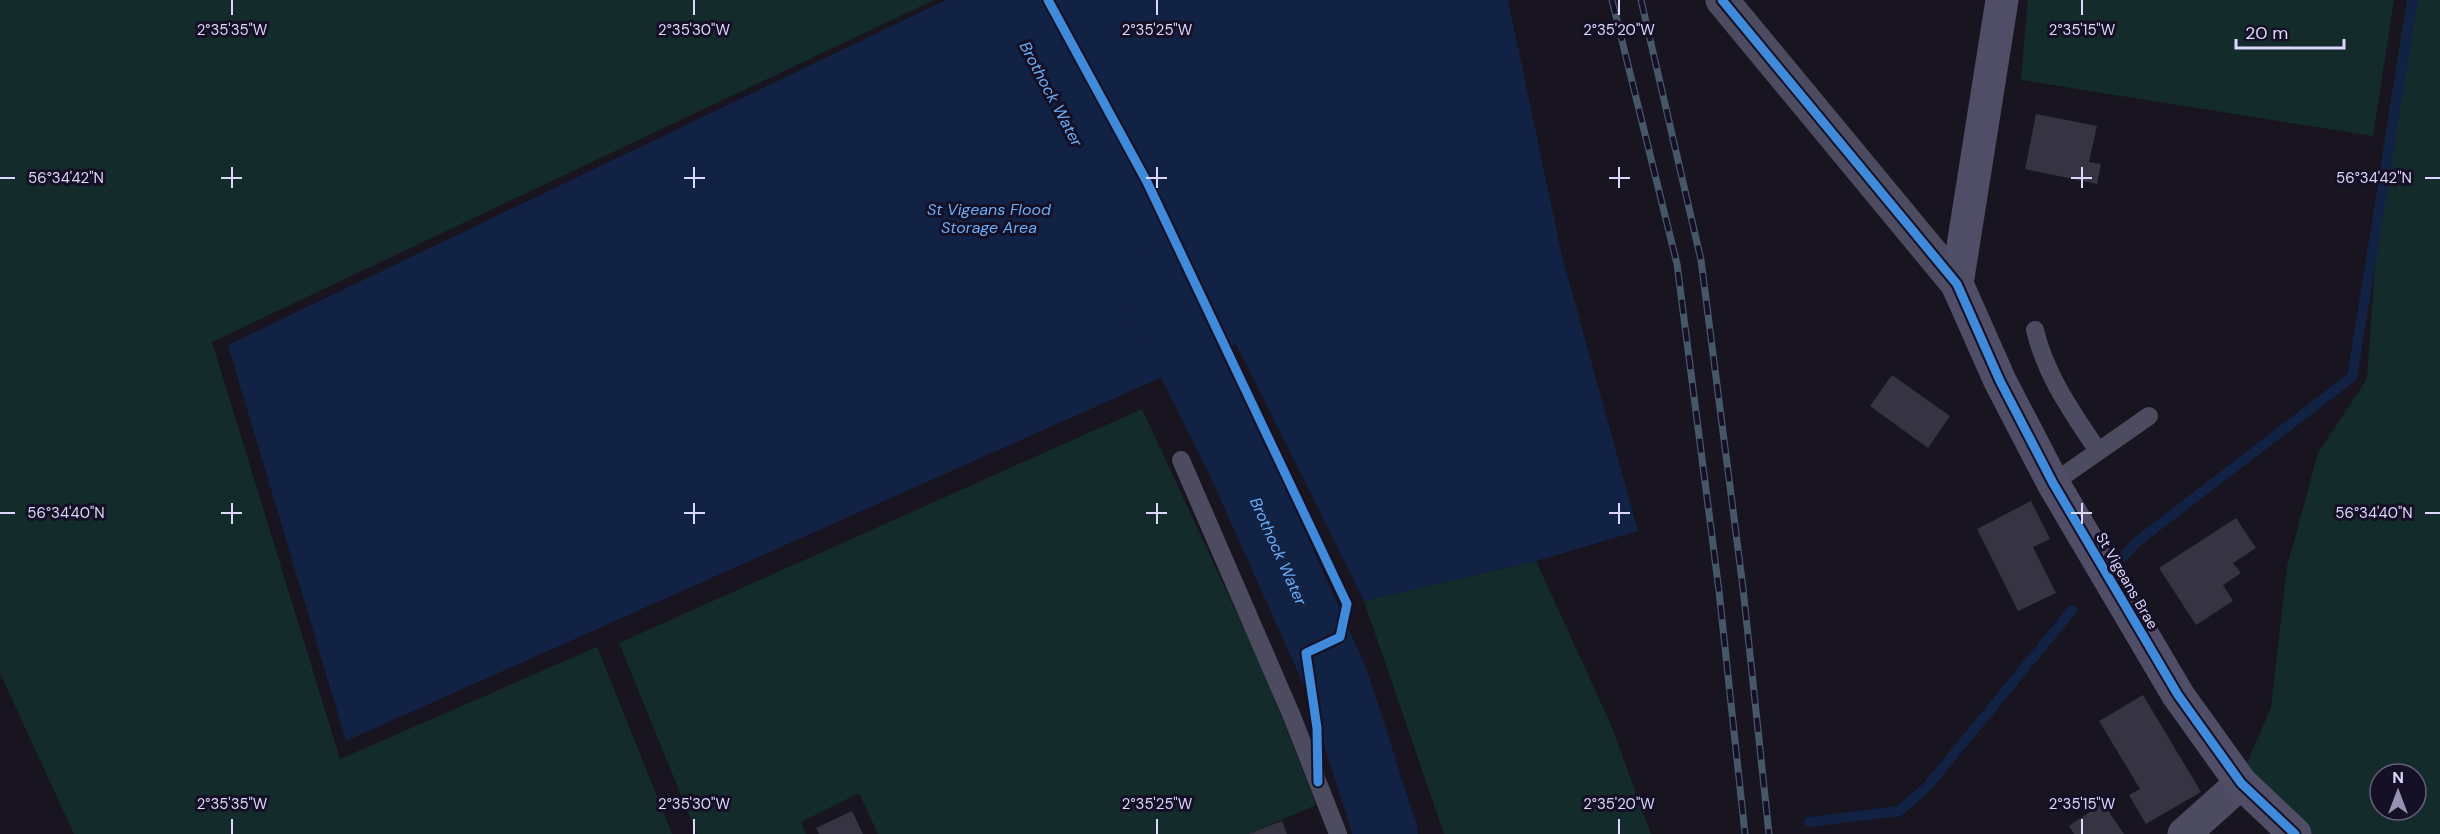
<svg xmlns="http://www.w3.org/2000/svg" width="2440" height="834" viewBox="0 0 2440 834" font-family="'DM Sans',sans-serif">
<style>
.green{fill:#142b2c;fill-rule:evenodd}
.water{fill:#122244}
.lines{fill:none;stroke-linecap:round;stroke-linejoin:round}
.stream{stroke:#122244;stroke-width:10}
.river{stroke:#122244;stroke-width:64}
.building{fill:#363342}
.lane{stroke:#4d4b60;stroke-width:18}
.street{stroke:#4d4b60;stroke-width:33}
.secondary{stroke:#504e66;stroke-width:33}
.rail-casing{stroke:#465868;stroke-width:7}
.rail{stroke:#151025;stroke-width:4.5;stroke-dasharray:14;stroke-linecap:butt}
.cycleway-casing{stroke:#151025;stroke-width:13}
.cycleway{stroke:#408adc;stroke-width:9}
.ticks{fill:none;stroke:#ddd6fd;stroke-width:2}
.labels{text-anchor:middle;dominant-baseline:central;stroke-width:6;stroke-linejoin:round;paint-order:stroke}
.street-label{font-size:15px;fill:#ddd6fd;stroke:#151025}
.water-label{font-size:16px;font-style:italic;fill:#6aaef7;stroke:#151025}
.ticks-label{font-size:15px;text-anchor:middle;fill:#ddd6fd;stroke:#151025;stroke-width:6;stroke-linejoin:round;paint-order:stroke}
</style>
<rect width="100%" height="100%" fill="#181520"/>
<g class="green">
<path d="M 0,0 L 934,0 L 212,342 L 340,759 L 597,647 L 672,834 L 74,834 L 0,673 Z"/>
<path d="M 2028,0 L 2394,0 L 2373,136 L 2021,80 Z"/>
<path d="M 2407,0 L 2440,0 L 2440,834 L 2308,834 L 2244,769 L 2271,708 L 2287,567 L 2318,453 L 2367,379 L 2383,151 ZM 2380,774 L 2416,774 L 2416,810 L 2380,810 Z"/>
<path d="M 1142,409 L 1265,674 L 1316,805 L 1248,834 L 878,834 L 859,793 L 801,822 L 806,834 L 697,834 L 619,643 Z"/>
<path d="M 1536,561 L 1611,725 L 1651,834 L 1444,834 L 1364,601 Z"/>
</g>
<path class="water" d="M 946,0 L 1508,0 L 1562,256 L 1638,531 L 1536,561 L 1364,601 L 1236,344 L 346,741 L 228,345 Z"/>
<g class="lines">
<g class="stream">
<path d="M 2118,562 L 2138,541 L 2352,377 L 2413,0"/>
<path d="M 1809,822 L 1899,811 L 1926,788 L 2072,610"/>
</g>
<path class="river" id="s1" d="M 1151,284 L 1241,467 L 1337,681 L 1386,834"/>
</g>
<g class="building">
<path d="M 2036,114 L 2097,126 L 2089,162 L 2101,164 L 2097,184 L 2025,169 Z"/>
<path d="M 1892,375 L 1950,416 L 1928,448 L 1870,406 Z"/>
<path d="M 2031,501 L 2050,539 L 2033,547 L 2056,593 L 2018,611 L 1977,529 Z"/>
<path d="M 2236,518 L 2256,548 L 2233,563 L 2241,573 L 2223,585 L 2233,601 L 2196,625 L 2159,568 Z"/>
<path d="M 2143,695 L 2201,792 L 2146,824 L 2129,795 L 2140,789 L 2099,721 Z"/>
<path d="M 2103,803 L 2124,834 L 2074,834 L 2069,826 Z"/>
<path d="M 852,811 L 863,834 L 819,834 L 816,828 Z"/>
<path d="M 1282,821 L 1287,834 L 1248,834 Z"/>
</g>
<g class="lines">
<g class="lane">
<path d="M 2035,330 C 2046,376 2072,412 2098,451"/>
<path d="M 1181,460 L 1291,714 L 1338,834"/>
<path d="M 2053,483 L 2149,416"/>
</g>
<g class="street">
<path d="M 1722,0 L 1957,284"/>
<path d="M 2184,834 L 2241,783"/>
</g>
<path class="secondary" d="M 2002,0 L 1957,284 L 2000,381 L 2053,483 L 2178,695 L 2241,783 L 2295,834"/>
<defs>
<g id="rail">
<path d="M 1612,0 L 1677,264 L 1719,591 L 1745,834"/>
<path d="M 1641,0 L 1701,260 L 1743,588 L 1769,834"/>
</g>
</defs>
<use href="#rail" class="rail-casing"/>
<use href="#rail" class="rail"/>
<defs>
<g id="cycleway">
<path d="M 1048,0 L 1147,182 L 1347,604 L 1340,637 L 1306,653 L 1317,728 L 1318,782"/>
<path d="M 1722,0 L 1957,284 L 2000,381 L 2053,483 L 2178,695 L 2241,783 L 2295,834"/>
</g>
</defs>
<use href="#cycleway" class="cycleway-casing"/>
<use href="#cycleway" class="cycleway"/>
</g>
<path class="ticks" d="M 232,0 L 232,15M 694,0 L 694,15M 1157,0 L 1157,15M 1619,0 L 1619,15M 2082,0 L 2082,15M 232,167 L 232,188M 694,167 L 694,188M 1157,167 L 1157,188M 1619,167 L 1619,188M 2082,167 L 2082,188M 0,178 L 15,178M 221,178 L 242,178M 684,178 L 705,178M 1146,178 L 1167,178M 1609,178 L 1630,178M 2071,178 L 2092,178M 2425,178 L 2440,178M 232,503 L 232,524M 694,503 L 694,524M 1157,503 L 1157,524M 1619,503 L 1619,524M 2082,503 L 2082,524M 0,513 L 15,513M 221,513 L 242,513M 684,513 L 705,513M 1146,513 L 1167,513M 1609,513 L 1630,513M 2071,513 L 2092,513M 2425,513 L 2440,513M 232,819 L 232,834M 694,819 L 694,834M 1157,819 L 1157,834M 1619,819 L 1619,834M 2082,819 L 2082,834"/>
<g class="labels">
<g class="street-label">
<text transform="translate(2127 581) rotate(60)">St Vigeans Brae</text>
</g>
<g class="water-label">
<text transform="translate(1051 94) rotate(62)">Brothock Water</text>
<text x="989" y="209">St Vigeans Flood<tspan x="989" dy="18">Storage Area</tspan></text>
<text stroke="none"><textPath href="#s1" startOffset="296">Brothock Water</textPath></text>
</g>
</g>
<g class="ticks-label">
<text x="232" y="35">2°35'35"W</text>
<text x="694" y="35">2°35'30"W</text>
<text x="1157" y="35">2°35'25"W</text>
<text x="1619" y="35">2°35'20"W</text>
<text x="2082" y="35">2°35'15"W</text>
<text x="66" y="183">56°34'42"N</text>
<text x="2374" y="183">56°34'42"N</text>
<text x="66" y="518">56°34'40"N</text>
<text x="2374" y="518">56°34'40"N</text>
<text x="232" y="809">2°35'35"W</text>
<text x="694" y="809">2°35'30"W</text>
<text x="1157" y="809">2°35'25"W</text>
<text x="1619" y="809">2°35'20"W</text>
<text x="2082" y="809">2°35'15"W</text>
</g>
<g transform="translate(2398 792)"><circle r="28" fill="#151025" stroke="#655f7b" stroke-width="1.5"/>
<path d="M0-4.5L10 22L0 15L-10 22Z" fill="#9892b0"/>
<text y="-9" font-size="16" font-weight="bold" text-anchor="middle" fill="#ddd6fd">N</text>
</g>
<path d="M2236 39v9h108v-9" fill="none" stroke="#ddd6fd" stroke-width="3"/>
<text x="2245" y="39" font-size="18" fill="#ddd6fd" stroke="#151025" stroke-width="4.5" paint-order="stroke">20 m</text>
</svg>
